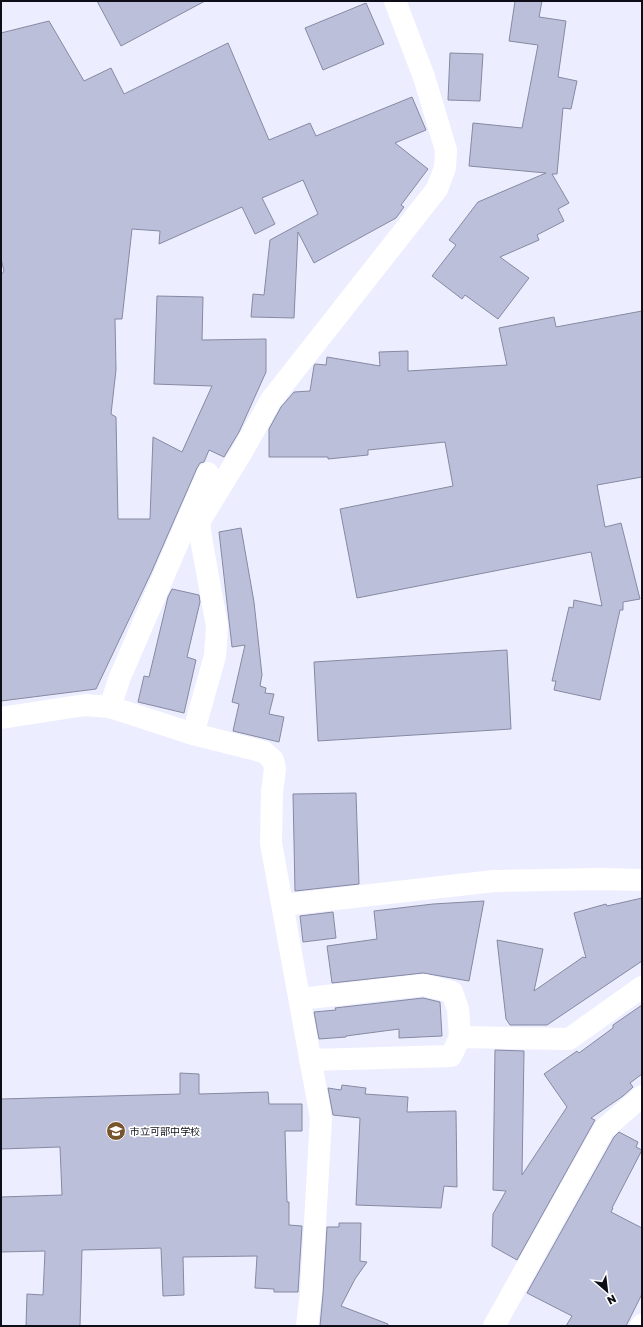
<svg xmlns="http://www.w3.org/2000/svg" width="643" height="1327" viewBox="0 0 643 1327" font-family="'Golos Text','Noto Sans JP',sans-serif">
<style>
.building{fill:#bbbfd9;stroke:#8689a2}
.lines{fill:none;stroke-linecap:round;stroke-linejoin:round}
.minor{stroke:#fff;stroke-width:22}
.labels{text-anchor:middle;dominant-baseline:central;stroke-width:3.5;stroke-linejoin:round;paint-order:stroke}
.poi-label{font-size:10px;fill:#0d0e17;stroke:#fff;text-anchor:start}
</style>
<rect width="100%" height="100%" fill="#eceeff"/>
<g class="building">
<path d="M 97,1 L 205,1 L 121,46 Z"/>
<path d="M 515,1 L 542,1 L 539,17 L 566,21 L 558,77 L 577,81 L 571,109 L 563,108 L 557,174 L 552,174 L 569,203 L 558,209 L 564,221 L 537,235 L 539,240 L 500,257 L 529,278 L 498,319 L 465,295 L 462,299 L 432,276 L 456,245 L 449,240 L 478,202 L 546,173 L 469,166 L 473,123 L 522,128 L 538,45 L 509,41 Z"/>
<path d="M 366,3 L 384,44 L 323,70 L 305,28 Z"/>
<path d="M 49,21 L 84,81 L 111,68 L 124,94 L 228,43 L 269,140 L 310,123 L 316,136 L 412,97 L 426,130 L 395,143 L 428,169 L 401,205 L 404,207 L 396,218 L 314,263 L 298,232 L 294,318 L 251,317 L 253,294 L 264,295 L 270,240 L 318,214 L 303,180 L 262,198 L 275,224 L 255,234 L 242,207 L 159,244 L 160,231 L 132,229 L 122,319 L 115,319 L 116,370 L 111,414 L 116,417 L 118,519 L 150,519 L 153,437 L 182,452 L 212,386 L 154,384 L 157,296 L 203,297 L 202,340 L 266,339 L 266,372 L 239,432 L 224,457 L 209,450 L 204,462 L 200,463 L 197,468 L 151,573 L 96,689 L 1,701 L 1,275 L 4,271 L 1,259 L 1,33 Z"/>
<path d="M 450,53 L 483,54 L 480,101 L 448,100 Z"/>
<path d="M 642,311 L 642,477 L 597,485 L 605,527 L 621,523 L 640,599 L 623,602 L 623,610 L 620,610 L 600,700 L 554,690 L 556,681 L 552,681 L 569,607 L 573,608 L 574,600 L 602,606 L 591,552 L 357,598 L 340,509 L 453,486 L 445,442 L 368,450 L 368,455 L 328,459 L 328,457 L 269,457 L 269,429 L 281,407 L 294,392 L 310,391 L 314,366 L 315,364 L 326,365 L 327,357 L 380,366 L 379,352 L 408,351 L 408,371 L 507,365 L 499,328 L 554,317 L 556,327 Z"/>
<path d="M 241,528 L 254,602 L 262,675 L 260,686 L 266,688 L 265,693 L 274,694 L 269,714 L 284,717 L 279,742 L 233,731 L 239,704 L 232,702 L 245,645 L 232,647 L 219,532 Z"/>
<path d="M 172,589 L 199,595 L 200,602 L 187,657 L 196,660 L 184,713 L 138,702 L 144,676 L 149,677 L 168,597 Z"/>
<path d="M 507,650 L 511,729 L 318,741 L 314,662 Z"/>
<path d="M 356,793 L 359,884 L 295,891 L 293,794 Z"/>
<path d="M 642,898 L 642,961 L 547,1025 L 510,1025 L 506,1019 L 497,940 L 543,949 L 534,991 L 583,957 L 586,958 L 574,913 L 606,904 L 607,906 Z"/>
<path d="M 484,901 L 469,981 L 423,973 L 332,983 L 327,946 L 377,939 L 374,911 L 433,904 Z"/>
<path d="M 333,912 L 336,938 L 303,942 L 300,916 Z"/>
<path d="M 423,998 L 440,1002 L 442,1036 L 399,1038 L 399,1029 L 346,1036 L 346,1037 L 319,1039 L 314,1012 L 336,1010 L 335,1008 Z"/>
<path d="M 642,1005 L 642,1074 L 630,1083 L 633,1087 L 623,1096 L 591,1118 L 595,1120 L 517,1260 L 492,1246 L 493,1214 L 506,1191 L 493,1190 L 495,1050 L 524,1051 L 522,1175 L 567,1107 L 544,1074 L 577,1051 L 579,1053 L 613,1028 L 613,1025 Z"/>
<path d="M 180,1073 L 199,1074 L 199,1094 L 268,1092 L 269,1104 L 302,1104 L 302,1131 L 285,1131 L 287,1202 L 289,1202 L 289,1225 L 302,1226 L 298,1292 L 274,1292 L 274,1289 L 255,1288 L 257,1256 L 183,1257 L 184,1295 L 163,1296 L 161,1248 L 82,1250 L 80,1326 L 26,1326 L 27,1294 L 43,1295 L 45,1251 L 1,1252 L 1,1197 L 62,1195 L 60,1147 L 1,1149 L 1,1099 L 180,1094 Z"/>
<path d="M 342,1085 L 366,1088 L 365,1094 L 408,1097 L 407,1112 L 456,1111 L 457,1187 L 444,1186 L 441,1208 L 356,1205 L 360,1118 L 333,1115 L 328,1088 L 341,1090 Z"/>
<path d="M 619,1132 L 638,1142 L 636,1147 L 642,1150 L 612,1208 L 613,1208 L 611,1212 L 642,1228 L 642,1294 L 626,1326 L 566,1326 L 572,1316 L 527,1293 L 614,1137 Z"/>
<path d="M 339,1223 L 361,1223 L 360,1261 L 367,1262 L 355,1279 L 341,1306 L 388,1324 L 388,1326 L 320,1326 L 323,1294 L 327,1227 L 339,1227 Z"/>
</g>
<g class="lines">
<g class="minor">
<path d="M 110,707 L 120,677 L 208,473"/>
<path d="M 1,718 L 85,705 L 110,707 L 193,734 L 264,752 L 273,760 L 275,769 L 272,792 L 271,843 L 321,1118 L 311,1293 L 307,1326"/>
<path d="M 193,734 L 215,656 L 217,626 L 202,544 L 199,522 L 243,450 L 271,400 L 437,189 L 445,168 L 446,150 L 424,77 L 395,1"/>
<path d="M 283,905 L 494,881 L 600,879 L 642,880"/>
<path d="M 300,999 L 424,985 L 452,992 L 458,1009 L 460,1037"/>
<path d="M 310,1060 L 451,1056 L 460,1037 L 569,1039 L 642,987"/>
<path d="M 494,1326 L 604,1129 L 642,1096"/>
<path d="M 641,1326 L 642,1325"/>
</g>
</g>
<defs>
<symbol id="school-disc" viewBox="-11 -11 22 22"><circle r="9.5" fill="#78542d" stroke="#fff"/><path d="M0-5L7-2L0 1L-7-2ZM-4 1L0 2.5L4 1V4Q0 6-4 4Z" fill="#fff"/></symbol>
</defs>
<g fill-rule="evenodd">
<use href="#school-disc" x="105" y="1120" width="22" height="22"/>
</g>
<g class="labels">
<g class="poi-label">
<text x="130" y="1131">市立可部中学校</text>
</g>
</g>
<rect width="643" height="1327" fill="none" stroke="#0d0e17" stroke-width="4"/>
<g transform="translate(607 1291) rotate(152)" stroke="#ffffff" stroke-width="3" paint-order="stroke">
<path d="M0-3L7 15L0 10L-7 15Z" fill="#0d0e17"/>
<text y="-6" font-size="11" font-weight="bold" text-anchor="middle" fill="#0d0e17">N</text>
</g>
</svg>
